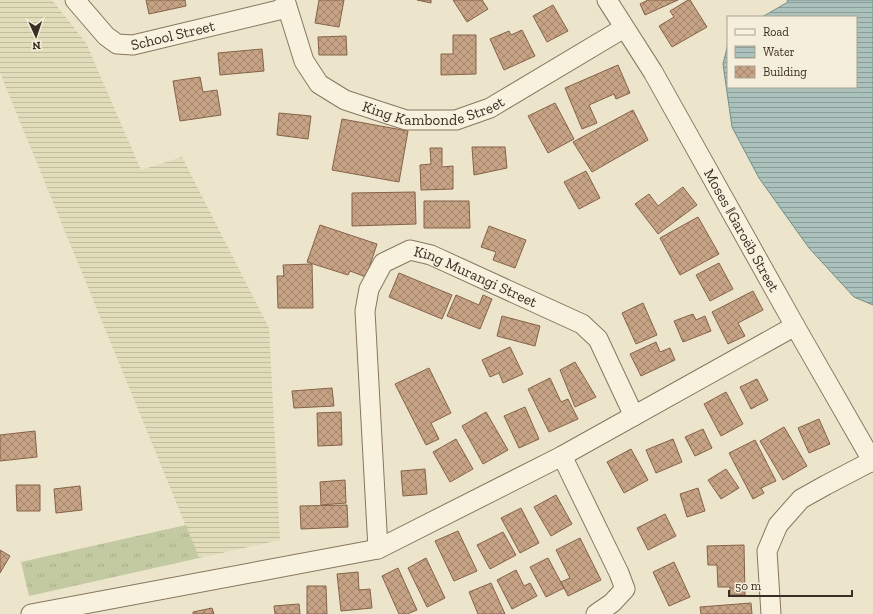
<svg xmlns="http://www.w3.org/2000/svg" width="873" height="614" viewBox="0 0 873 614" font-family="'Zilla Slab',serif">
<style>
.farmland{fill:url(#farmland-rules)}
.grass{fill:url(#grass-tufts)}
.water{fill:url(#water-rules);stroke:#728f89}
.building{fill:url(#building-cross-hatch);stroke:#856348}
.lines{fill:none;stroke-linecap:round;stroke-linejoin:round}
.street-casing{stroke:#887761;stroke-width:21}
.street{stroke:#f7f1de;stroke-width:19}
.labels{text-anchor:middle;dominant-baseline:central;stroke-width:3.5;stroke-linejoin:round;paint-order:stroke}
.street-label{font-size:15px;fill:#3a2f23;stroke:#f4eeda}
</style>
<defs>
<pattern id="farmland-rules" width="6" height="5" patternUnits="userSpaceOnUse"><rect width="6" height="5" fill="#e1dcb9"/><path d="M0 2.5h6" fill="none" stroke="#c2bd9f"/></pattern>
<pattern id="grass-tufts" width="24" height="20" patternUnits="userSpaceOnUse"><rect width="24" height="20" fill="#c3c9a0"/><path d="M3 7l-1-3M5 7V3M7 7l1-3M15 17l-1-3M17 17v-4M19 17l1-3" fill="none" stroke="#a8ad8a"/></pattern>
<pattern id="water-rules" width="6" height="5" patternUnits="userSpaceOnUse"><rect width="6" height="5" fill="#abc1bc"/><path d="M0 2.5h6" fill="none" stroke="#8c9d98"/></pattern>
<pattern id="building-cross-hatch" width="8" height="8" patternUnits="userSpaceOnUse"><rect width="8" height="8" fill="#c6a385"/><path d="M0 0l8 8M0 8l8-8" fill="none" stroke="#a2856c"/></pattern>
</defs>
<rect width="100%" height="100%" fill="#ece4cb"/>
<path class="farmland" d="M 0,0 L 52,0 L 86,43 L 141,170 L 182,157 L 269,328 L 280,540 L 199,558 L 0,73 Z"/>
<path class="grass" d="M 186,525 L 199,558 L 29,596 L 21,562 Z"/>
<path class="water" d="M 787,0 L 873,0 L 873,305 L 854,297 L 809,248 L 759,178 L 732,127 L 723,64 L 728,44 L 728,87 L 856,87 L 856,17 L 762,17 L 788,2 Z"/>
<g class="building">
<path d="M 146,0 L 185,0 L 186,6 L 149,14 Z"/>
<path d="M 319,0 L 344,0 L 339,27 L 315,23 Z"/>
<path d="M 417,0 L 431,0 L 431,3 Z"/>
<path d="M 453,0 L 482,0 L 488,9 L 467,22 Z"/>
<path d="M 648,0 L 678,0 L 645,15 L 640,4 Z"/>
<path d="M 688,0 L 690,0 L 707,27 L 672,47 L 659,26 L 674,17 L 670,11 Z"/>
<path d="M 553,5 L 568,31 L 547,42 L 533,16 Z"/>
<path d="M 522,30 L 535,56 L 504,70 L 490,39 L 509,31 L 511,35 Z"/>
<path d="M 453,35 L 476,35 L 476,74 L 441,75 L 441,54 L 453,54 Z"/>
<path d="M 346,36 L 347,55 L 319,55 L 318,37 Z"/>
<path d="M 262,49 L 264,71 L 220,75 L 218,53 Z"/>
<path d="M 618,65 L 630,93 L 616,99 L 614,94 L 589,105 L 597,123 L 582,129 L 565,88 Z"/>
<path d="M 200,77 L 203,92 L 217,90 L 221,115 L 180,121 L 173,81 Z"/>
<path d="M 555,103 L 574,139 L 548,153 L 528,116 Z"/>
<path d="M 633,110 L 648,140 L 592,172 L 573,142 Z"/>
<path d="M 279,113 L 311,116 L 308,139 L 277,135 Z"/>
<path d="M 342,119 L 408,131 L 399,182 L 332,170 Z"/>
<path d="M 472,147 L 505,147 L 507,168 L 474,175 Z"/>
<path d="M 430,148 L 442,148 L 442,167 L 453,166 L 453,189 L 421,190 L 420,165 L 431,164 Z"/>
<path d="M 586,171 L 600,198 L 579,209 L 564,182 Z"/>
<path d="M 683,187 L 697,205 L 658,234 L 635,204 L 649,194 L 658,206 Z"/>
<path d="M 415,192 L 416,224 L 352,226 L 352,193 Z"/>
<path d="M 424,201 L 469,201 L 470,228 L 424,228 Z"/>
<path d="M 698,217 L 719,254 L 680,275 L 660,238 Z"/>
<path d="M 320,225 L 377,244 L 366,277 L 350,271 L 348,275 L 307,262 Z"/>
<path d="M 489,226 L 526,240 L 515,268 L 493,260 L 496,252 L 481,247 Z"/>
<path d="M 719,263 L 733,289 L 710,301 L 696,275 Z"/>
<path d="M 312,264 L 313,308 L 278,308 L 277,276 L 284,276 L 283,265 Z"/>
<path d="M 399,273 L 452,295 L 442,319 L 389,297 Z"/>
<path d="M 753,291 L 763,310 L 738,323 L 745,336 L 728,344 L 712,312 Z"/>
<path d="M 456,295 L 479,305 L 483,295 L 492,299 L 480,329 L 447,316 Z"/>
<path d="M 643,303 L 657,335 L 636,344 L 622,313 Z"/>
<path d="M 693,314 L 696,320 L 705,316 L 711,331 L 683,342 L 674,321 Z"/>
<path d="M 502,316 L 540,326 L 535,346 L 497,336 Z"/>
<path d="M 656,342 L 660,352 L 670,348 L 675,360 L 641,376 L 630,354 Z"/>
<path d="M 510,347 L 523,374 L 503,383 L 499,373 L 490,377 L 482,360 Z"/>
<path d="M 575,362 L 596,397 L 575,407 L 560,370 Z"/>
<path d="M 429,368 L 451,413 L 431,423 L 439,439 L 426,445 L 395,384 Z"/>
<path d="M 550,378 L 561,402 L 568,399 L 578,419 L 549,432 L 528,389 Z"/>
<path d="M 757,379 L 768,400 L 751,409 L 740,387 Z"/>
<path d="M 332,388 L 334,406 L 294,408 L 292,391 Z"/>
<path d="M 726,392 L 743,424 L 721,436 L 704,404 Z"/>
<path d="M 525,407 L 539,439 L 519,448 L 504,416 Z"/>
<path d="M 341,412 L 342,445 L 318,446 L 317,413 Z"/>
<path d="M 486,412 L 508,450 L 483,464 L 462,426 Z"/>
<path d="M 819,419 L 830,444 L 809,453 L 798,428 Z"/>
<path d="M 784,427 L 807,466 L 783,480 L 760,441 Z"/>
<path d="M 703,429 L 712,448 L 695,456 L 685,437 Z"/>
<path d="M 35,431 L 37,457 L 0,461 L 0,435 Z"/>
<path d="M 456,439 L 473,469 L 450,482 L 433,452 Z"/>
<path d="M 673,439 L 682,462 L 656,473 L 646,450 Z"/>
<path d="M 755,440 L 776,481 L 761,488 L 764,493 L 753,499 L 729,453 Z"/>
<path d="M 631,449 L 648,480 L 624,493 L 607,462 Z"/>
<path d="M 425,469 L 427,494 L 403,496 L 401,471 Z"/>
<path d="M 726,469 L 739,488 L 721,499 L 708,480 Z"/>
<path d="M 345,480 L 346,503 L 321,505 L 320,482 Z"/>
<path d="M 16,485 L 40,485 L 40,511 L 17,511 Z"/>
<path d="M 80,486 L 82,510 L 56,513 L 54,489 Z"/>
<path d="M 698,488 L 705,511 L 687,517 L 680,494 Z"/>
<path d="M 556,495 L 572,524 L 551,536 L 534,507 Z"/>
<path d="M 347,505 L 348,527 L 301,529 L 300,506 Z"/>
<path d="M 521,508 L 539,543 L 520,553 L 501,518 Z"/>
<path d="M 665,514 L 676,536 L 648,550 L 637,528 Z"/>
<path d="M 458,531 L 477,571 L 454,581 L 435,541 Z"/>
<path d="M 503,532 L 516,555 L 490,569 L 477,545 Z"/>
<path d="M 580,538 L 601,580 L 568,596 L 561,582 L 570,578 L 556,550 Z"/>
<path d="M 744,545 L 745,595 L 730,595 L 730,587 L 718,587 L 717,565 L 708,565 L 707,546 Z"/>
<path d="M 0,550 L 10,556 L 0,573 Z"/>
<path d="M 426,558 L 445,598 L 427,607 L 408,568 Z"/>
<path d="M 548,558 L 564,588 L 546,597 L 530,567 Z"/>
<path d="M 674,562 L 690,597 L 669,606 L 653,572 Z"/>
<path d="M 398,568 L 417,610 L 407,614 L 399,614 L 382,576 Z"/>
<path d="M 516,570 L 524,586 L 530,583 L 537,596 L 512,609 L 497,580 Z"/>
<path d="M 358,572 L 359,590 L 370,589 L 372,608 L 341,611 L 337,574 Z"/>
<path d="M 491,583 L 505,614 L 478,614 L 469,592 Z"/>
<path d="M 307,586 L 326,586 L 327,614 L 307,614 Z"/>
<path d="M 751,603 L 752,614 L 701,614 L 700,607 Z"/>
<path d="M 299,604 L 300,614 L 275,614 L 274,606 Z"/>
<path d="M 212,608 L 214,614 L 193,614 L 193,612 Z"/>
</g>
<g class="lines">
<defs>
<g id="street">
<path id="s1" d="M 75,0 L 106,36 L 117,44 L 133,45 L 287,8"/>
<path id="s2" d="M 285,0 L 304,61 L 319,84 L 345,100 L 406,120 L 456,120 L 490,108 L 624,28"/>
<path id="s3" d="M 607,0 L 653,72 L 795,326 L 873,462"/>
<path d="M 562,456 L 619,573 L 625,589 L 612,603 L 596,614"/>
<path id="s4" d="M 378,549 L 365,311 L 369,289 L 383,263 L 410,250 L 431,255 L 582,324 L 598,339 L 634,416"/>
<path d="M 31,614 L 378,549 L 562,456 L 795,326"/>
<path d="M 771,614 L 767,551 L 778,525 L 801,499 L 826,485 L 872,461"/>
</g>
</defs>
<use href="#street" class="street-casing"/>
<use href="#street" class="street"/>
</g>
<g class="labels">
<g class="street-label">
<text stroke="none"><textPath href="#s1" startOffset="118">School Street</textPath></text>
<text stroke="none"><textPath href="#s2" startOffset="214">King Kambonde Street</textPath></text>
<text stroke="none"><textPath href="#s3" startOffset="267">Moses ǁGaroëb Street</textPath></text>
<text stroke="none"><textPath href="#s4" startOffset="391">King Murangi Street</textPath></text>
</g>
</g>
<rect x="727" y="16" width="130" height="72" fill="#f4eeda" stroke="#aaa291"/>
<rect x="735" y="29" width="20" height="6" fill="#f7f1de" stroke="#aaa291"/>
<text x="763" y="36" font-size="12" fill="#3a2f23">Road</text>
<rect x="735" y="46" width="20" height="12" fill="url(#water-rules)" stroke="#aaa291"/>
<text x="763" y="56" font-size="12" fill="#3a2f23">Water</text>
<rect x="735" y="66" width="20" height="12" fill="url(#building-cross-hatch)" stroke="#aaa291"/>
<text x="763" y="76" font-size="12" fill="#3a2f23">Building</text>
<g transform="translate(36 36) rotate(177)" stroke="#f4eeda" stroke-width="3" paint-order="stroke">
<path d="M0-3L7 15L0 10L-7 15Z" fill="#3a2f23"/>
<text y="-6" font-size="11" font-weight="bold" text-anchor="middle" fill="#3a2f23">N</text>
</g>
<path d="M729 590v6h123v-6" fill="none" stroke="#3a2f23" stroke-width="2"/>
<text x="735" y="590" font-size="12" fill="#3a2f23" stroke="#f4eeda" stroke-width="3" paint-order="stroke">50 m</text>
</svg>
